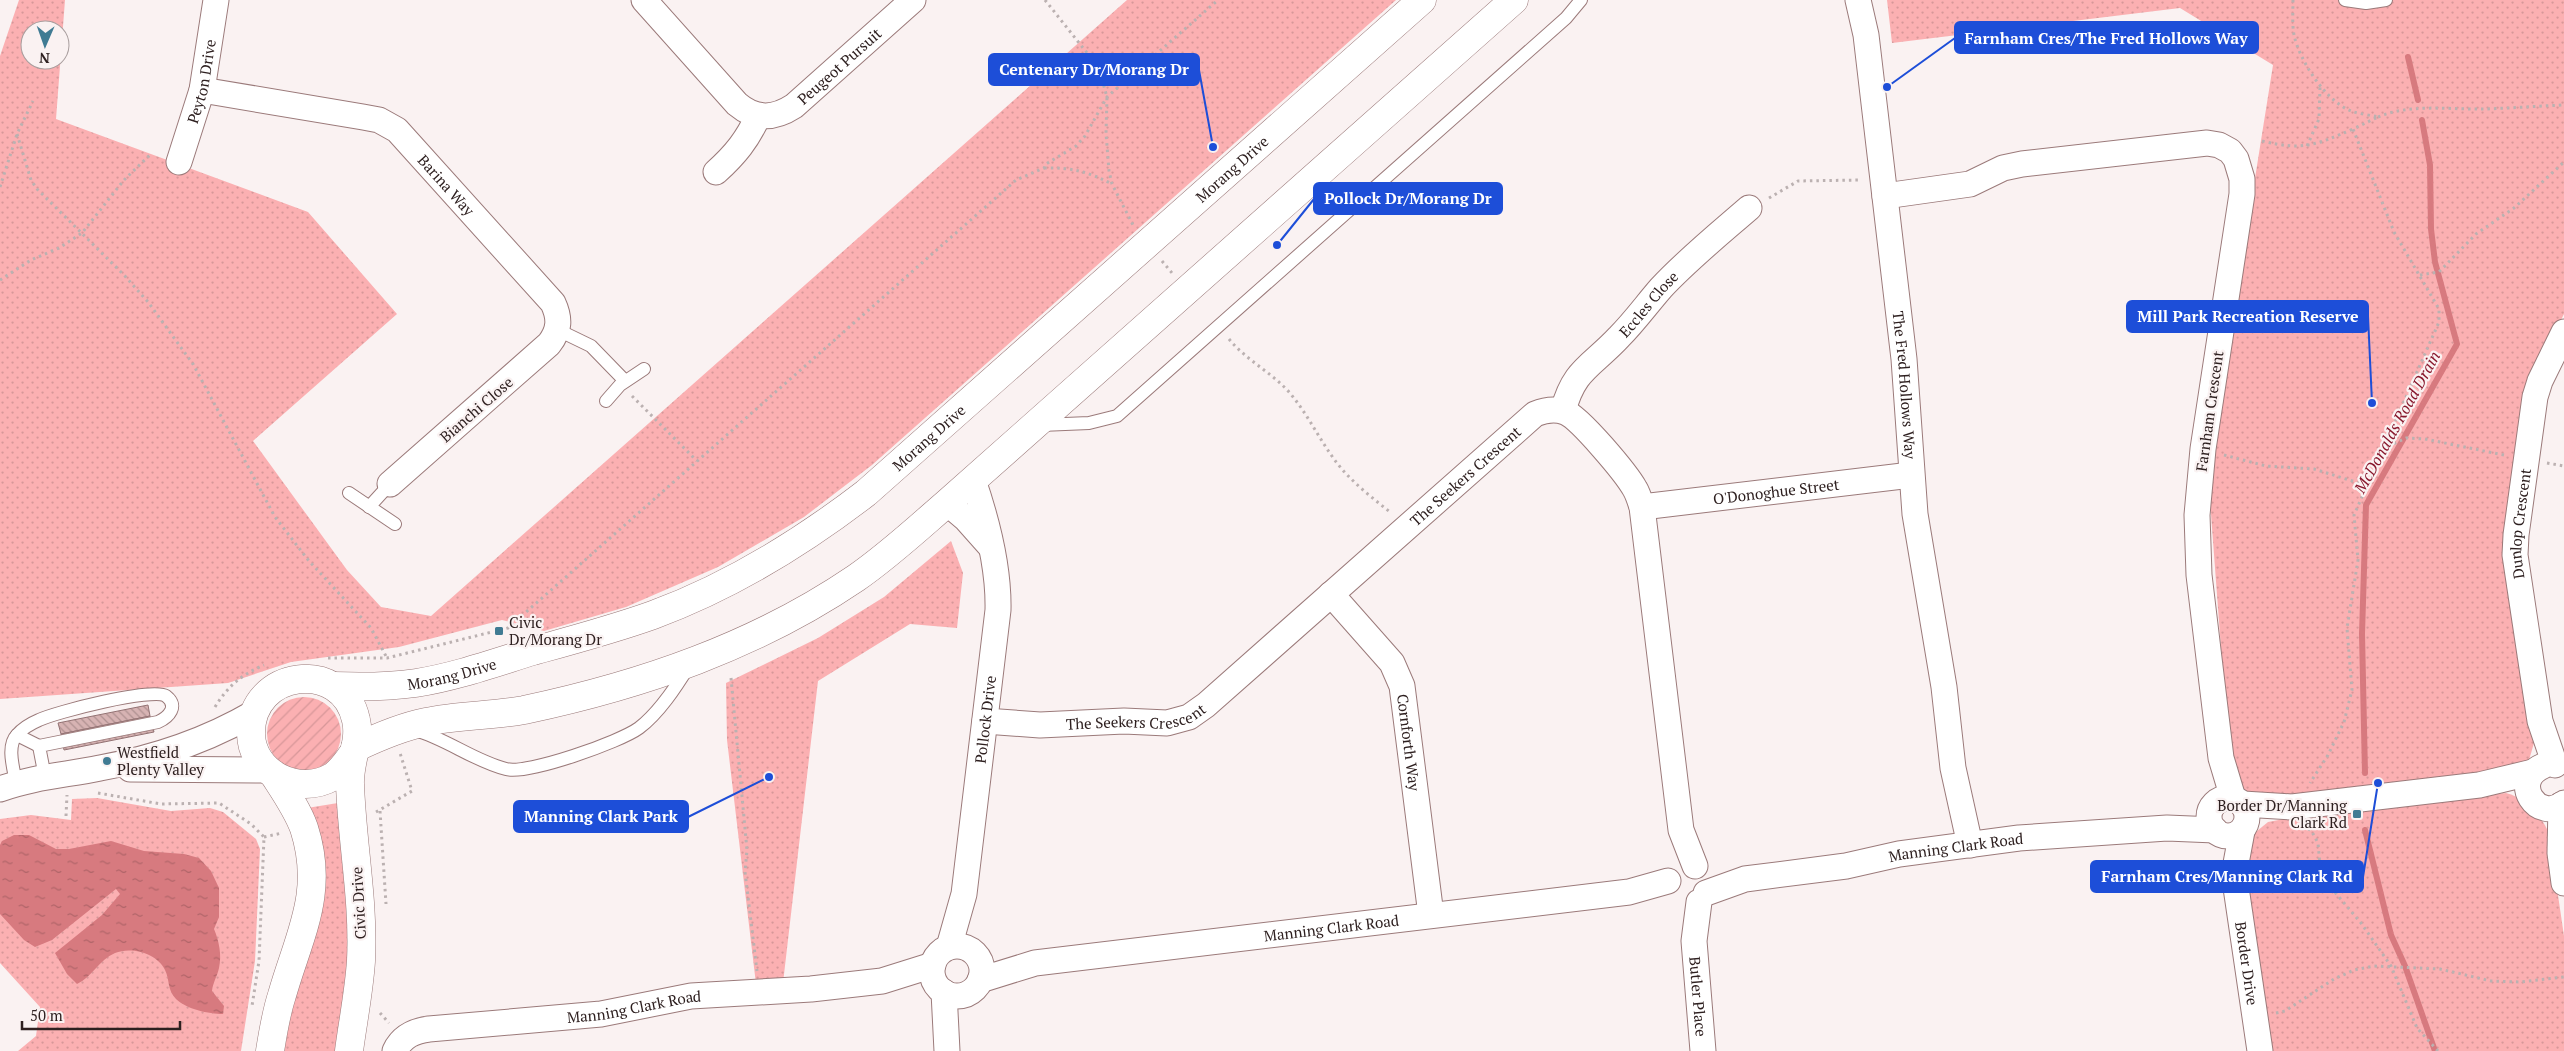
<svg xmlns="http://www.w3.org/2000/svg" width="2564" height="1051" viewBox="0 0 2564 1051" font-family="'PT Serif',serif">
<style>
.grass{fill:url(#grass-dots);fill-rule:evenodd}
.garden{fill:url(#garden-furrows)}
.water{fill:url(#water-ripples)}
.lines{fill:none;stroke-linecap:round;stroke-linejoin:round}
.stream{stroke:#d77a7f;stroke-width:6}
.building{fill:url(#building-back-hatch);stroke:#947374}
.service-casing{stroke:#9b7a7a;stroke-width:14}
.minor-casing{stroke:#9b7a7a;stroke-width:27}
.secondary-casing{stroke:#9b7a7a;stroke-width:29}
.path{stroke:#bbb1b1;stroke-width:3;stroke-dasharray:2.5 4;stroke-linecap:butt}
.service{stroke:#fff;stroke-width:12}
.minor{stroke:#fff;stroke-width:25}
.secondary{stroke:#fff;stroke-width:28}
.poi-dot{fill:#407b93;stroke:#faf2f2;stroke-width:2}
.labels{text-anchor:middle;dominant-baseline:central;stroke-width:4.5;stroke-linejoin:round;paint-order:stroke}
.street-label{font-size:15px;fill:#2e2020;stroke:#faf2f2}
.poi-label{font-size:15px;fill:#2e2020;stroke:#faf2f2;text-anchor:start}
.water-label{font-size:16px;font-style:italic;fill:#88172c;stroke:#faf2f2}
.leader{fill:none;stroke:#1d4ed8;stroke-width:2}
.callout-dot{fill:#1d4ed8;stroke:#faf2f2;stroke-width:2}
.callout{fill:#1d4ed8;stroke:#1d4ed8;stroke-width:2}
.callout-label{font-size:16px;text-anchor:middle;font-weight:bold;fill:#fff}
</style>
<defs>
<pattern id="grass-dots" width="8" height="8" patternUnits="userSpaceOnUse" patternTransform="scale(1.25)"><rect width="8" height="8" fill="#fbb0b2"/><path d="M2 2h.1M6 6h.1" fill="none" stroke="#d79799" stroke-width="1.8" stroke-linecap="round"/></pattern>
<pattern id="garden-furrows" width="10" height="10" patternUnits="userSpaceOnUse" patternTransform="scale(1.25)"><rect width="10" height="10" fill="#fbb0b2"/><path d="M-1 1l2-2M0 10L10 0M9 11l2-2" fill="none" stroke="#d79799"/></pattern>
<pattern id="water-ripples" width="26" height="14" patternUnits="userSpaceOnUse" patternTransform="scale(1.25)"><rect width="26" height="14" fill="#d77a7f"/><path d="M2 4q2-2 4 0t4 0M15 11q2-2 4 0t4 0" fill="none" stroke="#af6468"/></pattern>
<pattern id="building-back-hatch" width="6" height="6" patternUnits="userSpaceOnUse" patternTransform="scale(1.25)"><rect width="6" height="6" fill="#d7b3b3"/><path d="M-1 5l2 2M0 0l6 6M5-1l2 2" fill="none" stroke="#af9191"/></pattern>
</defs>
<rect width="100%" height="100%" fill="#faf2f2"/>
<g class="grass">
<path d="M 19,0 L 65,0 L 56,119 L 308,212 L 397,314 L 253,441 L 347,570 L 381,607 L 431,616 L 1127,0 L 1396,0 L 872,465 L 804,517 L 718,567 L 626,607 L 544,631 L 502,620 L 399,647 L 291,662 L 228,683 L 0,699 L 0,56 ZM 30,30 L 60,30 L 60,60 L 30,60 Z"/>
<path d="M 1887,0 L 2564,0 L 2564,314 L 2532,377 L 2513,492 L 2534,743 L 2529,760 L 2514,768 L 2268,798 L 2240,791 L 2230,769 L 2208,474 L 2273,65 L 2180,8 L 1892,43 Z"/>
<path d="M 951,541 L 963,573 L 957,628 L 910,624 L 818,681 L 783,983 L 756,984 L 727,740 L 726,683 L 818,638 L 884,597 Z"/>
<path d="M 2506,793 C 2524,797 2543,817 2549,834 L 2564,936 L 2564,1051 L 2268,1051 L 2243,872 L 2251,836 L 2268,822 L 2290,818 Z"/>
<path d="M 97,798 L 171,811 L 210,808 L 223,812 L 256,839 L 260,849 L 255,961 L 241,1051 L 18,1051 L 36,1036 L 40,1007 L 0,963 L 0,819 L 31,815 L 71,820 L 72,799 Z"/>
<path d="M 338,803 C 349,884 356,971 335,1051 L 282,1051 L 307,808 Z"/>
</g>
<circle class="garden" cx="304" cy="734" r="37"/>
<path class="water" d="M 14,835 L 29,835 L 56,849 L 69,849 L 111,841 L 144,851 L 184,854 L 199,858 L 211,871 L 219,888 L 219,917 L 214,929 C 219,941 222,955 219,968 C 217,977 213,982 212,991 L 224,1006 L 223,1014 C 209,1014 186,1009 176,999 C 167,990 170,980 165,970 C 158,954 132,946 115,953 C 99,960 92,977 77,984 L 67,974 L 55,953 L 102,915 L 120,894 L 116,889 L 52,940 L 35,947 L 24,940 L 0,914 L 0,845 L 2,841 Z"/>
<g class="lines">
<g class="stream">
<path d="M 2408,57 L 2418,100"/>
<path d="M 2365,773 L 2362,634 L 2366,505 L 2457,344 L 2435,262 L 2431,229 L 2430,165 L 2422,120"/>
<path d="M 2365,830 L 2391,935 L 2405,966 L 2435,1051"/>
</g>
</g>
<g class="building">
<path d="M 148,705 L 150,716 L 61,734 L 58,723 Z"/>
<path d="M 150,716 L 154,732 L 64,750 L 61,734 Z"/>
</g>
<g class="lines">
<defs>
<g id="service">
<path d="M 2345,0 L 2366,3 L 2386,0"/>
<path d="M 558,330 L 591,346 L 625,381"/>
<path d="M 606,401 L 620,385 L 644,369"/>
<path d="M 1041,425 L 1089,423 L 1117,416 L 1566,18 L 1581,0"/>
<path d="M 349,493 L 395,524"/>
<path d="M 369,507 L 390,484"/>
<path d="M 415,730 C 447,739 474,761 506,769 C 527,775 620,742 639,728 C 659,713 676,687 689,666"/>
<path d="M 17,735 L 39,746"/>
<path d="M 16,783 C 14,770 6,746 17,735 C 22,729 32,723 39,720 C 56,712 153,687 166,696 C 179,706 169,717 158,722 L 39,746 L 45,777"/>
</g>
<g id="minor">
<path id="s1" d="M 644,0 L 737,104 C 756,120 774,119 794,106 L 913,0"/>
<path id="s2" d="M 1858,0 L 1866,35 L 1904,359 L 1915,514 L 1944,687 L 1953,768 L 1970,845"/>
<path id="s3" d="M 202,90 L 363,117 L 379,120 L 397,130 L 553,303 C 560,318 560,330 549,344 L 390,484"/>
<path id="s4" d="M 179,162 L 202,90 L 216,0"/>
<path d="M 716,172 C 735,155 748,139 758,116"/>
<path d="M 1885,196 L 1970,184 L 2003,168 L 2022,164 L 2207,143 L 2219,145 L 2230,151 L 2236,159 L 2242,179 L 2242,194 L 2203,449 L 2197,515 L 2199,575 L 2221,758 L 2233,798"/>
<path id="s5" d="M 1563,411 C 1574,369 1591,367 1619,337 C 1634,322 1647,304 1661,288 C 1688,259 1719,234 1749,208"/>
<path d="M 947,503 L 966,519 L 990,546"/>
<path id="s6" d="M 1642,507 L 1911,475"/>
<path id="s7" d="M 1331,594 L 1392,663 L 1402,686 L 1431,915"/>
<path id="s8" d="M 985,721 L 1040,725 L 1124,721 L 1167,723 L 1189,717 L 1206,705 L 1535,414 C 1545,410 1554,408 1565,412 C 1580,418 1626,473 1635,489 C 1638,494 1640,501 1642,507 L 1681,830 L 1695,866"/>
<path id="s9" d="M 2555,765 L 2540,721 L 2515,555 L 2516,535 L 2535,397 L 2540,381 L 2564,332"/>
<path d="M 2543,766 C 2509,781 2538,824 2564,803"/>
<path d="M 130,769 L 267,770"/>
<path d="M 0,789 C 33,777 66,775 100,768 C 155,758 206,741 254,713"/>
<circle cx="2228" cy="817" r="19"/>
<path d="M 2243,804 L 2292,807 L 2479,785 L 2533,772"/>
<path d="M 2561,805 L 2560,853 L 2564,883"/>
<path id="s10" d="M 2242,831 L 2234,874 L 2260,1051"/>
<path id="s11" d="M 1706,893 L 1745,879 L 1846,866 L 1899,854 L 2019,838 L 2167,828 L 2215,830"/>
<path id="s12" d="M 1699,902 L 1694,941 L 1703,1051"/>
<circle cx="957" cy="971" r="25"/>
<path id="s13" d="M 949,947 L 964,894 L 998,610 C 999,566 987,521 973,480"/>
<path id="s14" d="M 980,980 L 1035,963 L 1629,892 L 1668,881"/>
<path d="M 944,992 L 947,1051"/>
<path id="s15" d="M 395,1051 C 402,1036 414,1031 429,1029 L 601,1014 L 691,996 L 811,989 L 882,981 L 933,965"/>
</g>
<g id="secondary">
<path id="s16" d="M 333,686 C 360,687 388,687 416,683 C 455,677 494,663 533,651 C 573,640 614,629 653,615 C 729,587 801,543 866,493 L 1422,0"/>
<path d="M 355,748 C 378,737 401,727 426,722 C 458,715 492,716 524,710 C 642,685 756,646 856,578 C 888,556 917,529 947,503 L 1514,0"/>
<path d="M 270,1051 C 273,1032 276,1013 282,995 C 299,935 325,893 304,828 C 297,809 285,792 274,775"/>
<path d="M 349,1051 C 353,1021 359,991 361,961 C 364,901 352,843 350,784 C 349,762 361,741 356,720 C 343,658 250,669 251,734 C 252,774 299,796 332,777 C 341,771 346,763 352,755"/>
</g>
</defs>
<use href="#service" class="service-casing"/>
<use href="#minor" class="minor-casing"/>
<use href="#secondary" class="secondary-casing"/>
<g class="path">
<path d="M 1045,0 L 1091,58 L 1103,83 L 1107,97 L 1106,133 L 1109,171 L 1112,184 L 1133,225"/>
<path d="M 2293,0 C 2293,11 2292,24 2294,35 C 2300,62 2326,101 2351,111 C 2359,114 2370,115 2378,117 L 2353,129 L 2394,232 L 2439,309 L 2439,322 L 2354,515 L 2358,560 L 2347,628 L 2352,690 L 2344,722 L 2328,755 L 2310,783"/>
<path d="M 2378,117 C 2411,103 2451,110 2486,109 C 2512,108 2538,106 2564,105"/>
<path d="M 17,134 L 31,180 L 37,189 L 124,275 L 148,302 L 193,364 L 275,517 L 309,561 L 371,628 L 387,658"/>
<path d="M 2262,141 C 2303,151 2316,145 2353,129"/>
<path d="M 2307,146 L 2319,119 L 2320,87"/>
<path d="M 1044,168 C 1071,167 1089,172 1112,184"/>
<path d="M 0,187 L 17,134 L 33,101"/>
<path d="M 1769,198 L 1798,181 L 1860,180"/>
<path d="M 1162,261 L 1172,273"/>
<path d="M 2420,275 L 2439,272 L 2476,234 L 2514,208 L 2564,162"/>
<path d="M 0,280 L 31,260 L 59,248 L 82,233 L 124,180 L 152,153"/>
<path d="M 1229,339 C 1246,360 1271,372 1289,392 C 1307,413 1318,437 1334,459 C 1349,480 1370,496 1390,512"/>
<path d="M 632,396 L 697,461"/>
<path d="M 2382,449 L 2406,438 L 2425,439 L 2504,455"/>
<path d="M 2224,455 L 2266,466 L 2314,469 L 2365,485"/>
<path d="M 2547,463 L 2564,466"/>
<path d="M 328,658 L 387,658 L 508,628 L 1016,180 L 1044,168 L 1046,164 L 1076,146 L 1085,136 L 1107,97 L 1218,0"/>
<path d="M 731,678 L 747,850 L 745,872 L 757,971"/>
<path d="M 215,707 C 228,686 241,675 264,665"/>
<path d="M 98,793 L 161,804 L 219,803 L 251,824 L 264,837 L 259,961 L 252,1006"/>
<path d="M 380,811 L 386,904"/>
<path d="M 376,812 L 412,791 L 400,753"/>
<path d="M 66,816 L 67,795"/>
<path d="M 2308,829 L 2311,830 L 2318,843 L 2320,865 L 2328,884 L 2361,923 L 2391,966 L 2417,1028 L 2438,1051"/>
<path d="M 264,837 L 282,833"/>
<path d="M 380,1013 L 389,1023"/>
<path d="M 2276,1013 L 2285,1011 L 2334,979 L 2354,970 L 2374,966 L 2440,969 L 2491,981 L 2520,982 L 2564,977"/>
</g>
<use href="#service" class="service"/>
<use href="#minor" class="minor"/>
<use href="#secondary" class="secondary"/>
</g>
<g class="poi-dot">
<rect x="494" y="626" width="10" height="10" rx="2.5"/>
<circle cx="107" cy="761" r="5"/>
<rect x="2352" y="809" width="10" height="10" rx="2.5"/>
</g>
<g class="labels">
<g class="street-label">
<text stroke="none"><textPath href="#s1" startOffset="262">Peugeot Pursuit</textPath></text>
<text stroke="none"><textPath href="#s4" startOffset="84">Peyton Drive</textPath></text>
<text stroke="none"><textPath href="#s16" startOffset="1065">Morang Drive</textPath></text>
<text stroke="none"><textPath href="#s3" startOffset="274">Barina Way</textPath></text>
<text stroke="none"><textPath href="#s5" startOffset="139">Eccles Close</textPath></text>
<text stroke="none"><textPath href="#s2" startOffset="388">The Fred Hollows Way</textPath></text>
<text transform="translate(476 409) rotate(-41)">Bianchi Close</text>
<text transform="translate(2209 411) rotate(-82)">Farnham Crescent</text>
<text stroke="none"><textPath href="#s16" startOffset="660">Morang Drive</textPath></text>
<text stroke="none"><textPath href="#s8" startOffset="572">The Seekers Crescent</textPath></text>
<text stroke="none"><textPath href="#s6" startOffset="135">O'Donoghue Street</textPath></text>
<text stroke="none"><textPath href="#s9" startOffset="246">Dunlop Crescent</textPath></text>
<text stroke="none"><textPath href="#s16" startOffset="120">Morang Drive</textPath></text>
<text stroke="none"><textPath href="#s8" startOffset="152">The Seekers Crescent</textPath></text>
<text stroke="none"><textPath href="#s13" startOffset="231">Pollock Drive</textPath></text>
<text stroke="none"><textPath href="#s7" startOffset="174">Cornforth Way</textPath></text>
<text stroke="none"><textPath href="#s11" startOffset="255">Manning Clark Road</textPath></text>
<text transform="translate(358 903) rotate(-93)">Civic Drive</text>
<text stroke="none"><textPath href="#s14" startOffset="356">Manning Clark Road</textPath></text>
<text stroke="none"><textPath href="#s10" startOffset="134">Border Drive</textPath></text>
<text stroke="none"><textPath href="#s12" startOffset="95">Butler Place</textPath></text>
<text stroke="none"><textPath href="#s15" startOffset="249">Manning Clark Road</textPath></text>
</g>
<g class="poi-label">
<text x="509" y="622">Civic<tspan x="509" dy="17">Dr/Morang Dr</tspan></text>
<text x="117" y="752">Westfield<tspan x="117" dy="17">Plenty Valley</tspan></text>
<text x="2347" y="805" text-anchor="end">Border Dr/Manning<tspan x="2347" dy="17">Clark Rd</tspan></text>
</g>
<g class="water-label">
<text transform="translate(2397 422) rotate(-61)">McDonalds Road Drain</text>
</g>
</g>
<path class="leader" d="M1887 87L1955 38M1213 147L1199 70M1277 245L1314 199M2372 403L2368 316M769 777L688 817M2378 783L2363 877"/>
<g class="callout-dot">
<circle cx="1887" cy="87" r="5"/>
<circle cx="1213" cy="147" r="5"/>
<circle cx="1277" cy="245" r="5"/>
<circle cx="2372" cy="403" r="5"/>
<circle cx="769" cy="777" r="5"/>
<circle cx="2378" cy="783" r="5"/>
</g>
<g class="callout">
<rect x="1955" y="22" width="303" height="31" rx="5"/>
<rect x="989" y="54" width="210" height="31" rx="5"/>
<rect x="1314" y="183" width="188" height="31" rx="5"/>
<rect x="2127" y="301" width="241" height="31" rx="5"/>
<rect x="514" y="801" width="174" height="31" rx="5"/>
<rect x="2091" y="861" width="272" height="31" rx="5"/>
</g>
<g class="callout-label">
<text x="2106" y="44">Farnham Cres/The Fred Hollows Way</text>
<text x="1094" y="75">Centenary Dr/Morang Dr</text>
<text x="1408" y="204">Pollock Dr/Morang Dr</text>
<text x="2248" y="322">Mill Park Recreation Reserve</text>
<text x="601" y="822">Manning Clark Park</text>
<text x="2227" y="882">Farnham Cres/Manning Clark Rd</text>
</g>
<g transform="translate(45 45) rotate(182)"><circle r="24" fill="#faf2f2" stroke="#a89e9e"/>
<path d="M0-4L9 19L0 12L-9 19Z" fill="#407b93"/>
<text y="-8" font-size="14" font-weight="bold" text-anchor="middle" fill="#2e2020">N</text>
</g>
<path d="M22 1021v8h158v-8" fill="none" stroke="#2e2020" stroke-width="2.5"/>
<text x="30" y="1021" font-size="15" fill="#2e2020" stroke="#faf2f2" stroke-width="4" paint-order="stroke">50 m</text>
</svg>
